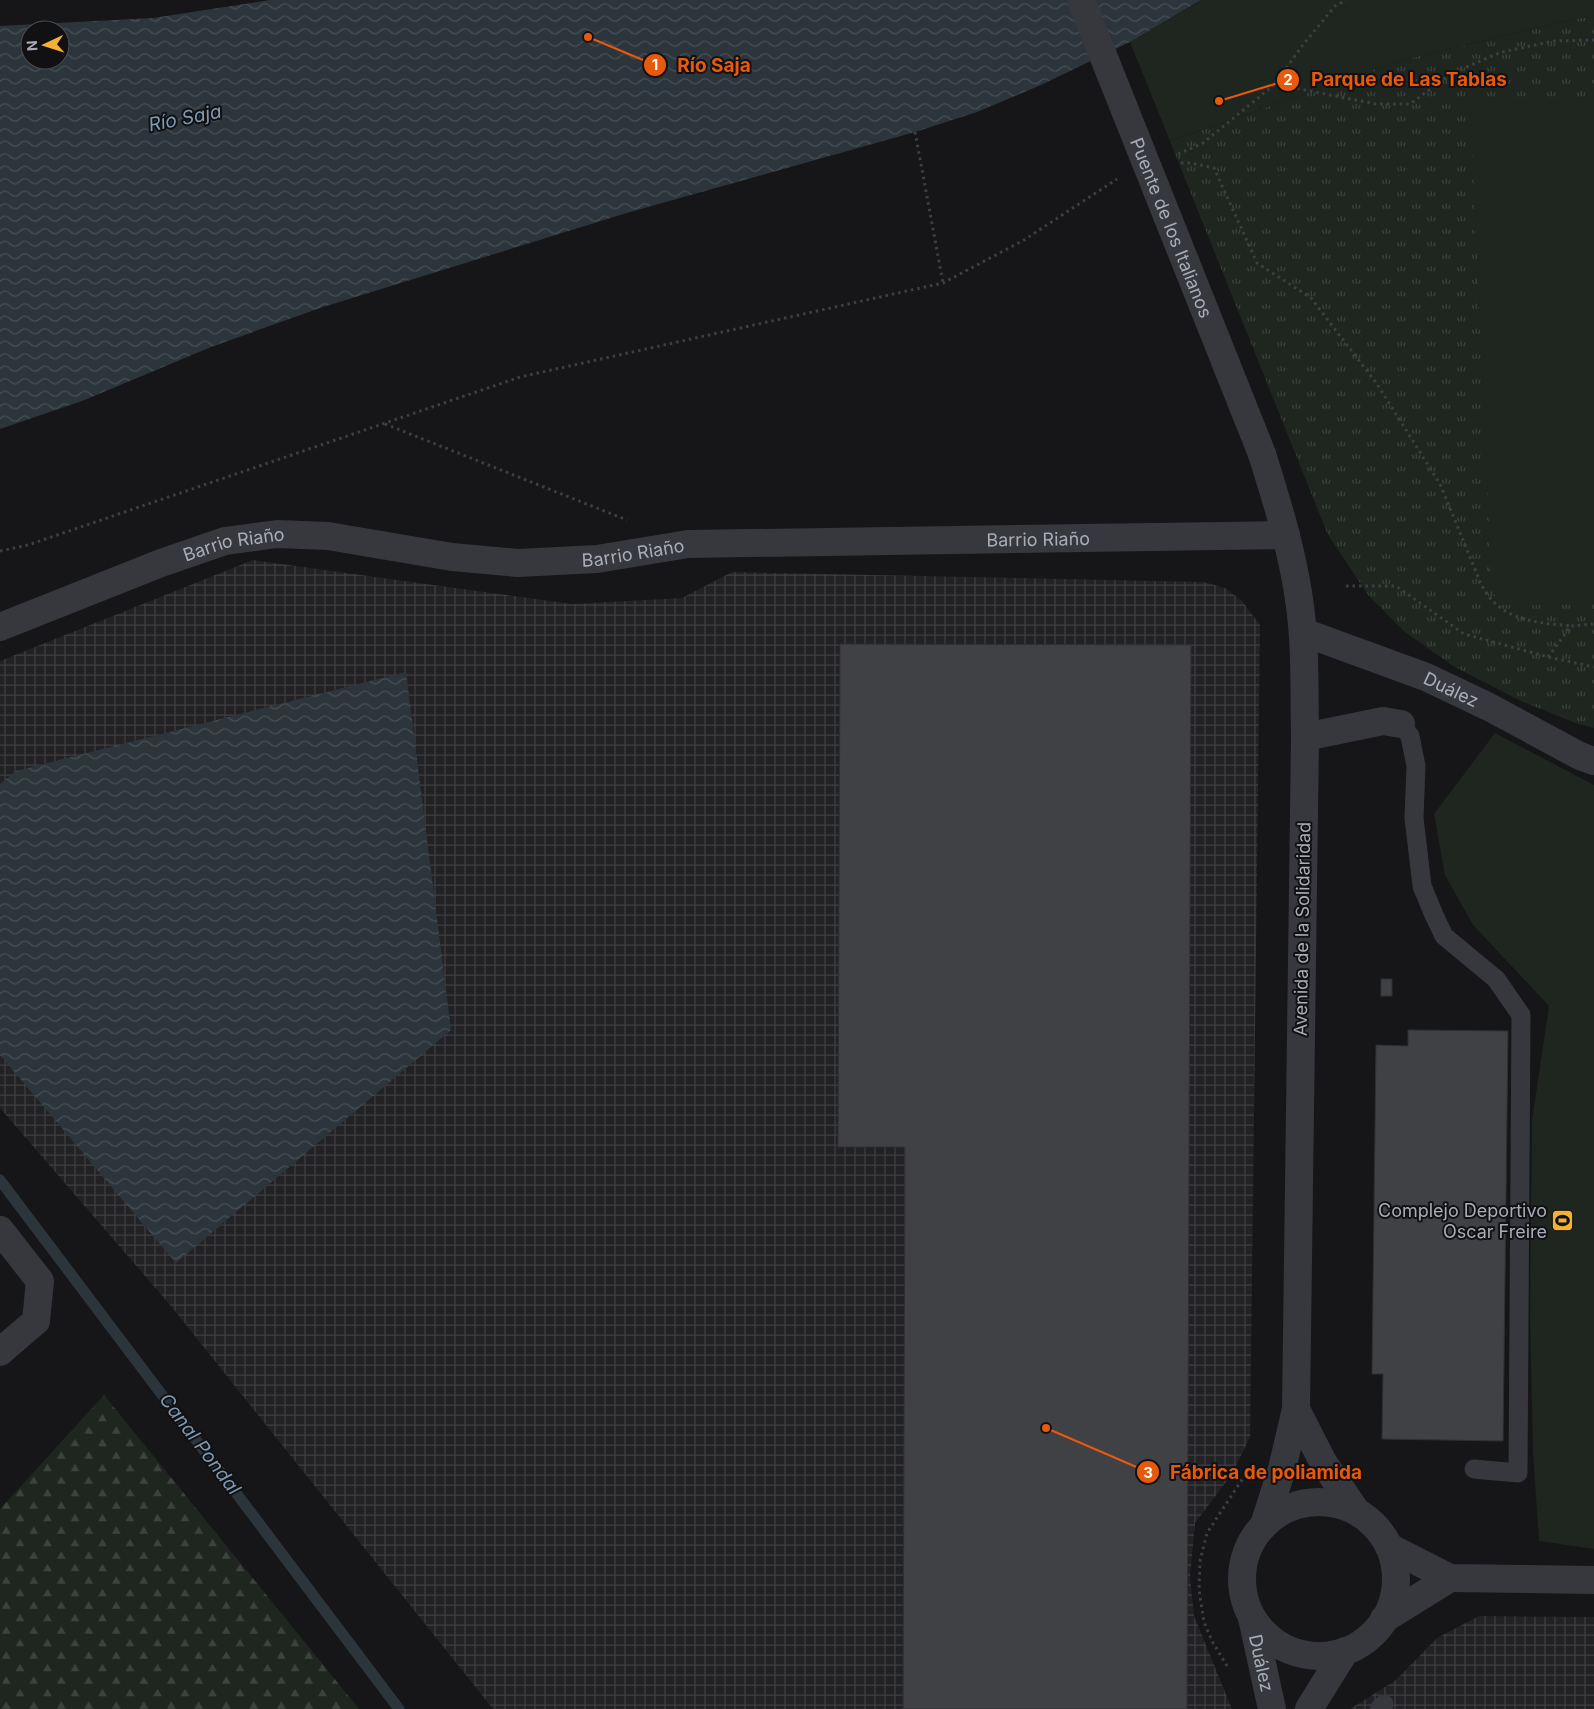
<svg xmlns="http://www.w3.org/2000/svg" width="1594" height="1709" viewBox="0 0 1594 1709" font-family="Inter,sans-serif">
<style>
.industrial{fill:url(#industrial-grid)}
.grass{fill:url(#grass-tufts)}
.forest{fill:url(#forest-firs)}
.green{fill:#1e261f}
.water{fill:url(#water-waves);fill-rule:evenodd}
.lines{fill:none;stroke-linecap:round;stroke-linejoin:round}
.stream{stroke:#2c353c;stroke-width:11}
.building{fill:#404145;stroke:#303034}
.path{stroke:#3d3f44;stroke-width:3;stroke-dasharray:2.5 4;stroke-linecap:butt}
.service{stroke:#37383d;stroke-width:19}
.minor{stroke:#37383d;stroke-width:28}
.minor-bridge{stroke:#37383d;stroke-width:28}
.labels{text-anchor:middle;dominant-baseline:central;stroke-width:4;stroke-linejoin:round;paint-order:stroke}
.street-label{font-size:18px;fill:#a8adb8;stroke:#111113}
.poi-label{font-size:18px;fill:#a8adb8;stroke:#111113;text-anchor:end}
.water-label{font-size:19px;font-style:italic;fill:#7f9bb3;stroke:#111113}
.leader{fill:none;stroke:#e8590c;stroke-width:2}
.callout-dot{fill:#e8590c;stroke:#111113;stroke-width:2}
.mark-label{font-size:15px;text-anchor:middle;font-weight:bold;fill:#fff}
.callout-label{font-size:19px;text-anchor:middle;font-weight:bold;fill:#e8590c;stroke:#111113;stroke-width:4;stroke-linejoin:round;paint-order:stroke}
</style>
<defs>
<pattern id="industrial-grid" width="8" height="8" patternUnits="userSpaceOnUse" patternTransform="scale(1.25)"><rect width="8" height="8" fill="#222225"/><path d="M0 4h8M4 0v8" fill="none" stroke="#3f3f43"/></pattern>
<pattern id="grass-tufts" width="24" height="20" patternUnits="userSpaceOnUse" patternTransform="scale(1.25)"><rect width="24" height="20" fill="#1e261f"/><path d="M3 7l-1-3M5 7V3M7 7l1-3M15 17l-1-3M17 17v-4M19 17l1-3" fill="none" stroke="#3c433d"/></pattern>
<pattern id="forest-firs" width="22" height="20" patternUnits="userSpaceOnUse" patternTransform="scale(1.25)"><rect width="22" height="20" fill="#1e261f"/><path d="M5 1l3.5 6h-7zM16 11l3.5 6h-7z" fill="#3c433d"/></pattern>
<pattern id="water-waves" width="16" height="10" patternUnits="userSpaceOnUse" patternTransform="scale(1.25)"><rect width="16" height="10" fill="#2c353c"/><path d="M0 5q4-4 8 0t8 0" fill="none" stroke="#485056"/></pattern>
</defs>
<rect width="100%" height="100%" fill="#161618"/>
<g class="industrial">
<path d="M 253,560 L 572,604 L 682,598 L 732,572 L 1204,582 L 1225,588 L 1242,601 L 1260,625 L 1250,1437 L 1232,1474 L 1195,1523 L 1190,1577 L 1194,1616 L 1232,1709 L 493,1709 L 171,1306 L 0,1108 L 0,661 Z"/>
<path d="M 1479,1616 L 1594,1617 L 1594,1709 L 1350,1709 L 1396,1680 L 1437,1638 Z"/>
</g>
<path class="grass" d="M 1594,17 L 1594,728 L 1578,724 L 1521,701 L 1453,666 L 1405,632 L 1369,596 L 1328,535 L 1170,141 L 1398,61 L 1579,18 Z"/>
<path class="forest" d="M 104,1395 L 359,1709 L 0,1709 L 0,1509 Z"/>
<g class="green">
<path d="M 1202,0 L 1594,0 L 1594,17 L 1579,18 L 1398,61 L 1170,141 L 1130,42 Z"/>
<path d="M 1594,102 L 1594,604 L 1504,605 L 1492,592 L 1470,103 Z"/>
<path d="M 1495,733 L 1594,785 L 1594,1549 L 1539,1541 L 1533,1453 L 1530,1318 L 1532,1121 L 1549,1006 L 1473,925 L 1445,875 L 1434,814 Z"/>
</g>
<g class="water">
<path d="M 270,0 L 1201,0 L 1130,42 L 1041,85 L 977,112 L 915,132 L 630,212 L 320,308 L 211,347 L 82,401 L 0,429 L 0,26 L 153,18 ZM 30,30 L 60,30 L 60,60 L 30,60 Z"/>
<path d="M 406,672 L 451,1030 L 176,1263 L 0,1055 L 0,784 L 16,771 Z"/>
</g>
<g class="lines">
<path class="stream" d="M 0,1180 L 399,1709"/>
</g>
<g class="building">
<path d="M 840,644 L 1191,645 L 1187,1709 L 903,1709 L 905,1147 L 838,1147 Z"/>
<rect x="1381" y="979" width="11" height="17"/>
<path d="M 1408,1030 L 1508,1031 L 1503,1441 L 1382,1439 L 1383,1374 L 1372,1374 L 1376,1045 L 1408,1046 Z"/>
</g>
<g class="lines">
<g class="path">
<path d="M 1275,84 L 1302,46 L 1335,6 L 1346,0"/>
<path d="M 915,132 L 943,283"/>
<path d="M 1178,154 L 1203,143 L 1275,84 L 1376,104 L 1410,104 L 1452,73 L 1502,52 L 1554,41 L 1594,40"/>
<path d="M 1181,163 L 1191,163 L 1214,168 L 1257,263 L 1311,298 L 1377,384 L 1440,484 L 1481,584 C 1500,621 1533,622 1571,626"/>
<path d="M 385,424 L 627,520"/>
<path d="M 0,551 L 28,545 L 520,377 L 943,283 L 1024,240 L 1117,179"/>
<path d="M 1346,586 L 1396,586 L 1464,634 L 1548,657 L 1594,667"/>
<path d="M 1548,657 L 1571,626 L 1594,624"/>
<path d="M 1227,1666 L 1212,1641 L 1204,1622 L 1199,1590 L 1200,1561 L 1207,1533 L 1243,1478"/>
</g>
<g class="service">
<path d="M 1401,724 L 1410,736 L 1416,766 L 1414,818 L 1422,886 L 1434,915 L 1444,936 L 1496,979 L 1521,1015 L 1518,1473 L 1474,1469"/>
<path d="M 1379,1709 L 1384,1704"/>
</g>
<g class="minor">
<path d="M 1262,454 C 1277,502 1292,550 1299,599 C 1306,645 1304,692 1305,737 L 1296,1409 L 1282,1469 L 1264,1525"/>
<path id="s1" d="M 0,627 L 161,563 L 225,541 L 277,534 L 328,536 L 452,557 L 518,563 L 597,559 L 688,544 L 1286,535"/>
<path id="s2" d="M 1303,632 L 1426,677 L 1489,707 L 1580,756 L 1594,761"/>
<path d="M 1305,737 L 1383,721 L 1401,724"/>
<path d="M 0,1230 L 40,1281 L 36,1321 L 0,1352"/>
<path d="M 1296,1409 L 1323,1462 L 1356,1511"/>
<circle cx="1319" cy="1579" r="77"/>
<path d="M 1389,1547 L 1450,1578 L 1594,1580"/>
<path id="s3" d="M 1252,1618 L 1272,1709"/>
<path d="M 1384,1619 L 1450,1578"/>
<path d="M 1309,1709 L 1345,1651"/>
</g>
<path class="minor-bridge" id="s4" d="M 1081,0 L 1262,454"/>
</g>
<defs>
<symbol id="stadium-square" viewBox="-11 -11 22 22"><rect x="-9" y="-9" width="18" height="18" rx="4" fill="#f2b134" stroke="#111113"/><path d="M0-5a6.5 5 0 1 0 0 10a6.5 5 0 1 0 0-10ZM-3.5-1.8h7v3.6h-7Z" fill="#111"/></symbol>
</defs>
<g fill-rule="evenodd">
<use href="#stadium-square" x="1550" y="1208" width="25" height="25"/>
</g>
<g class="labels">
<g class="street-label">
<text stroke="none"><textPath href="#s4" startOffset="245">Puente de los Italianos</textPath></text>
<text stroke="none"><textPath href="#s1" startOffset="1058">Barrio Riaño</textPath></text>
<text stroke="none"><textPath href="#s1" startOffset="249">Barrio Riaño</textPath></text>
<text stroke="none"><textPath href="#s1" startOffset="652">Barrio Riaño</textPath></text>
<text stroke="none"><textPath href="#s2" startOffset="159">Duález</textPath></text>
<text transform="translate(1302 929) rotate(-89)">Avenida de la Solidaridad</text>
<text stroke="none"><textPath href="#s3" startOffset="46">Duález</textPath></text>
</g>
<g class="poi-label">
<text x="1547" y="1210">Complejo Deportivo<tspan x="1547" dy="21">Oscar Freire</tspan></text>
</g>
<g class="water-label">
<text transform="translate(185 118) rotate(-11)">Río Saja</text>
<text transform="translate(200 1444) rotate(53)">Canal Pondal</text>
</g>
</g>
<path class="leader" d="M588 37L655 65M1219 101L1288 80M1046 1428L1148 1472"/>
<g class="callout-dot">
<circle cx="588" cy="37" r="5"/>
<circle cx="1219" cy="101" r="5"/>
<circle cx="1046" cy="1428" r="5"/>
<circle cx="655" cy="65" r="12"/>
<circle cx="1288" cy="80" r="12"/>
<circle cx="1148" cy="1472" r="12"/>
</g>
<g class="mark-label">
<text x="655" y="70">1</text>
<text x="1288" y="85">2</text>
<text x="1148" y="1478">3</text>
</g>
<g class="callout-label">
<text x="714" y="72">Río Saja</text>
<text x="1409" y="86">Parque de Las Tablas</text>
<text x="1266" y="1479">Fábrica de poliamida</text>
</g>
<g transform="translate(45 45) rotate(266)"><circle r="24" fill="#111113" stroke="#4d4f55"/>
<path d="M0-4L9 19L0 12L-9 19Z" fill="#f2b134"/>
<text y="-8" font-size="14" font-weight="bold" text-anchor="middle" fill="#a8adb8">N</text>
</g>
</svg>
